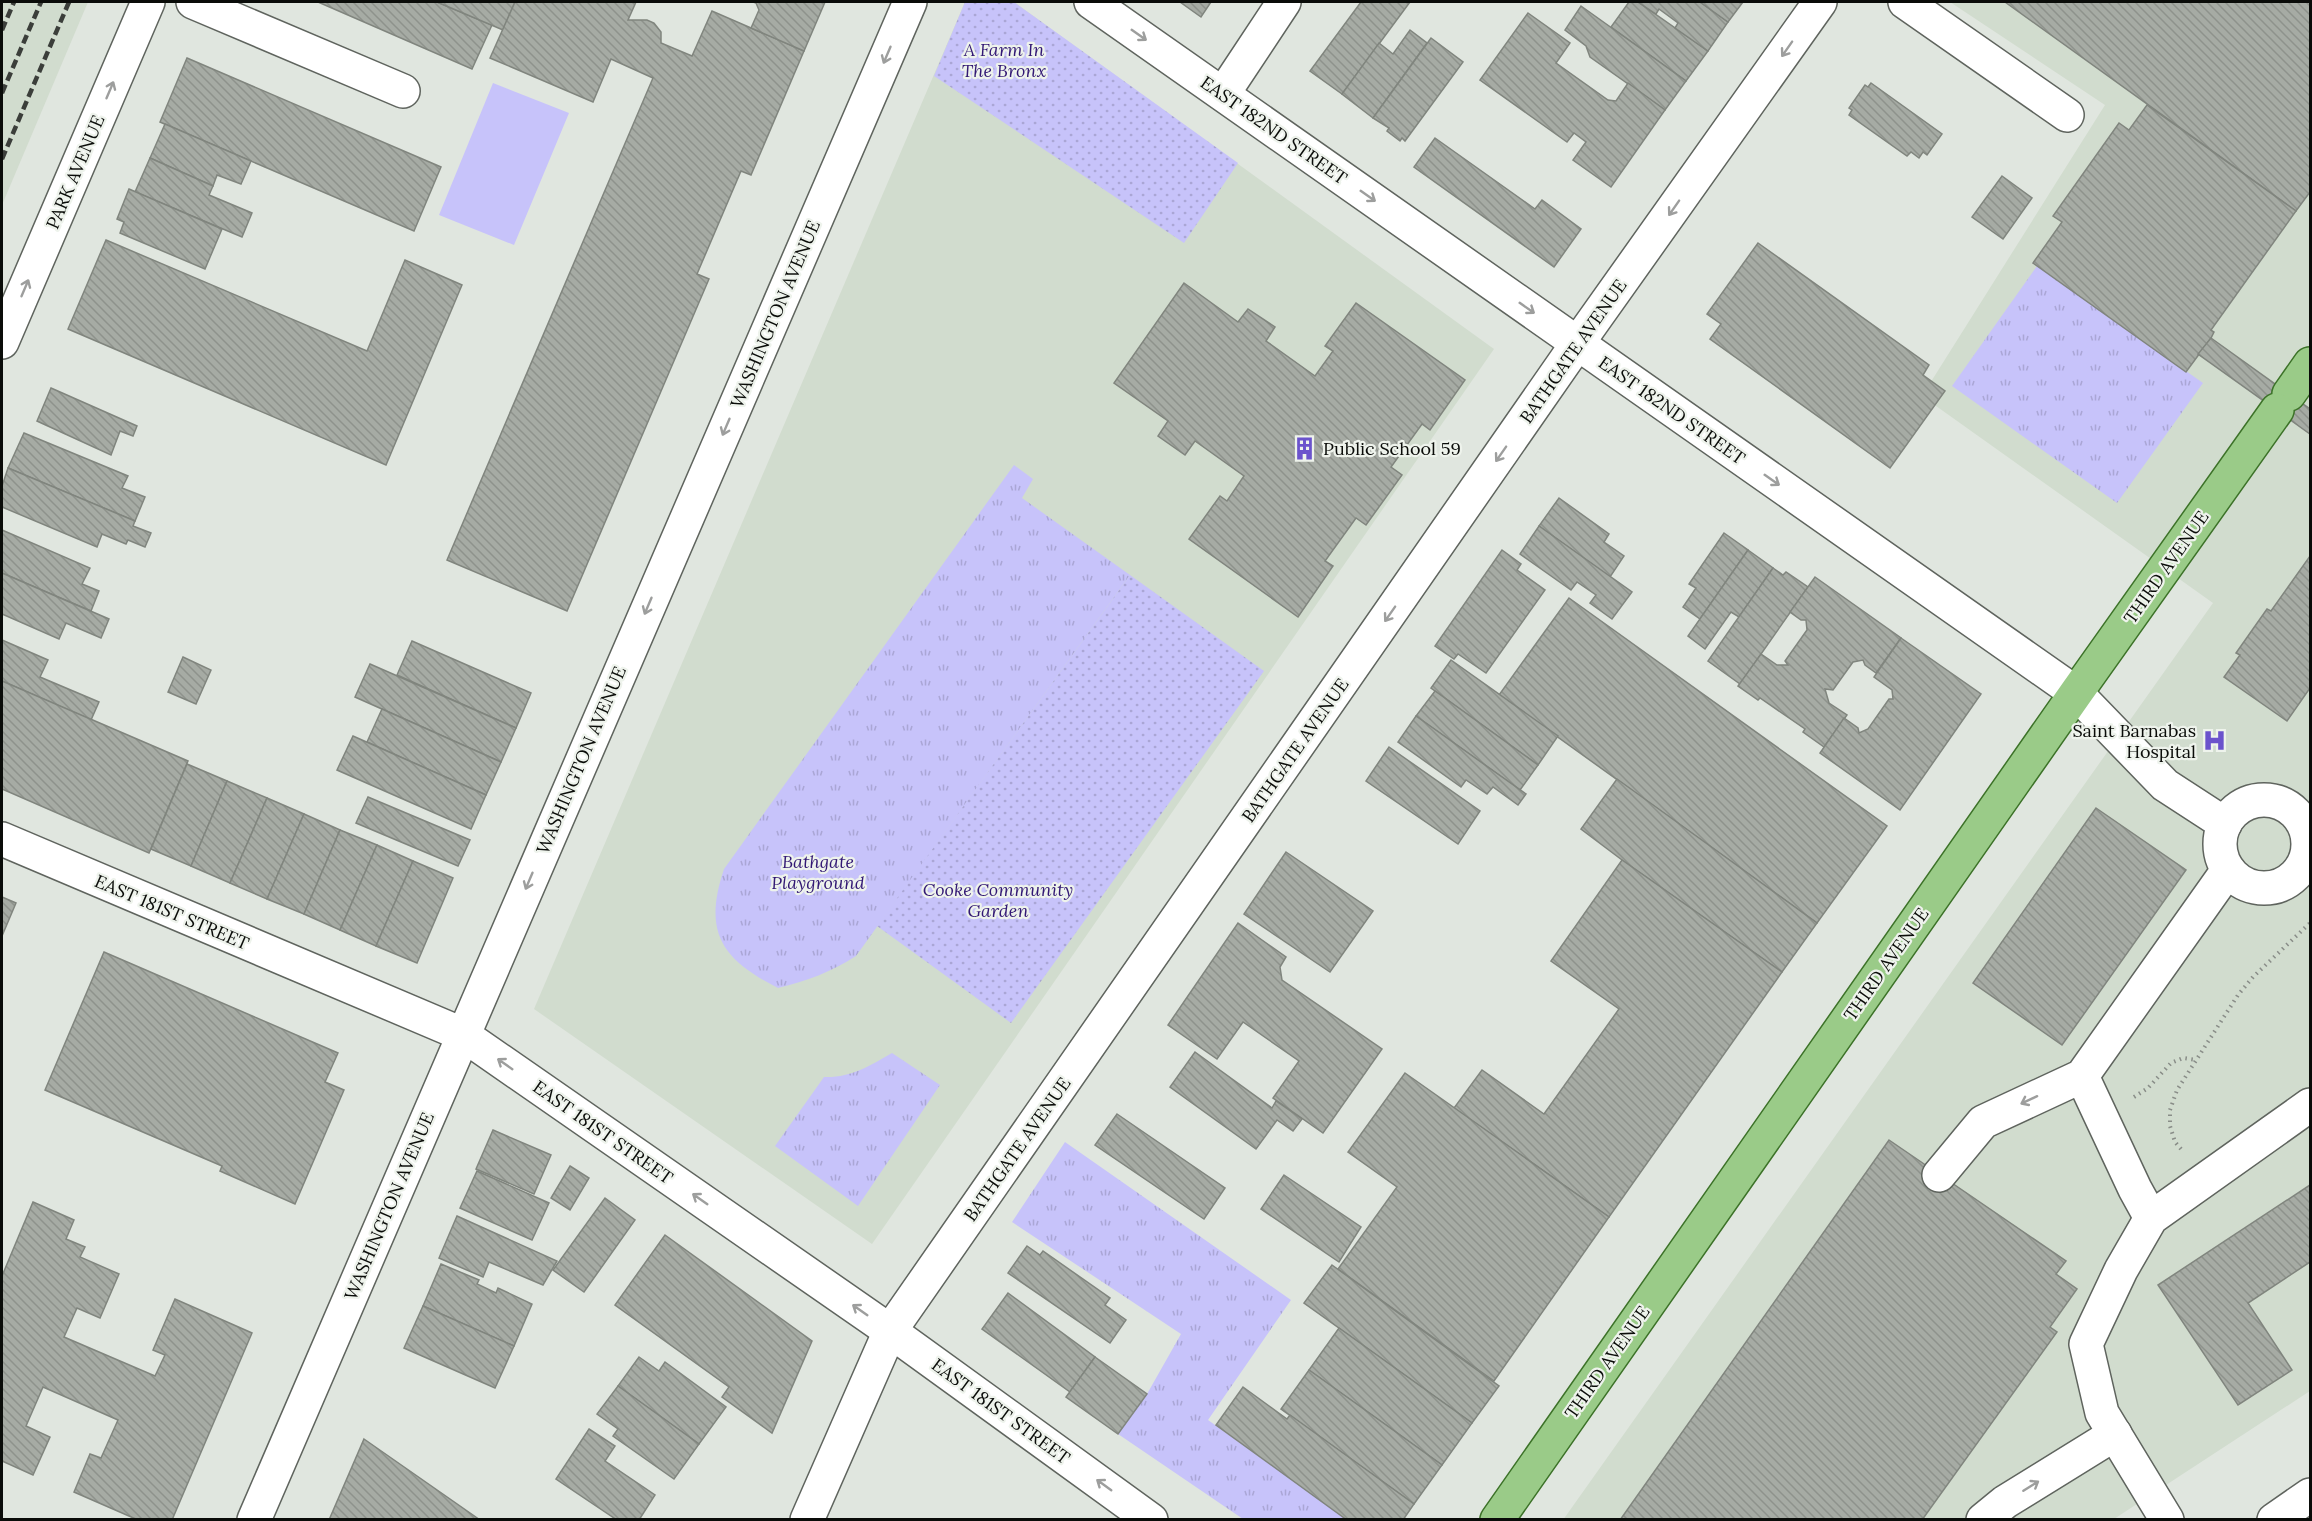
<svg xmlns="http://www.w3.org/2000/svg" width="2312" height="1521" viewBox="0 0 2312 1521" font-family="Lora,serif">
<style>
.built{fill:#d1dcce}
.grass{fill:url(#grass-tufts)}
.garden{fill:url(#garden-dots)}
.pitch{fill:#c7c3fa}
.building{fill:url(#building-back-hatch);stroke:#80857e;stroke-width:1.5}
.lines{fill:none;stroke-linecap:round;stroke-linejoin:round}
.minor-casing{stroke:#5f645e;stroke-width:36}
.major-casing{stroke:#3c7228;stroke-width:36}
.path{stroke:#898d88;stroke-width:4;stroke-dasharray:1.5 4.5;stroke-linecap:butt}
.minor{stroke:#fff;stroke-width:33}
.major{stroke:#9acb88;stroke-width:33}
.rail{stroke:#3b3e3a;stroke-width:4.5;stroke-dasharray:9 4.5;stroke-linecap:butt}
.oneway{stroke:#9d9e9d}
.labels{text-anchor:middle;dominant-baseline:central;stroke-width:4.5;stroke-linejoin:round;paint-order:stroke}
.park-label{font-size:18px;font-style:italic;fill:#321874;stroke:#eef3ec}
.street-label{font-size:18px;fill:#0a0c09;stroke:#eef3ec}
.poi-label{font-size:18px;fill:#0a0c09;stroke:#eef3ec;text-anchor:start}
</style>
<defs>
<pattern id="grass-tufts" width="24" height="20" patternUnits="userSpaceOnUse" patternTransform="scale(1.5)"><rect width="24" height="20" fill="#c7c3fa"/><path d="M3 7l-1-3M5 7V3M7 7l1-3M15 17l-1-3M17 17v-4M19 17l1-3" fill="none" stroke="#aaa6d5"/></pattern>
<pattern id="garden-dots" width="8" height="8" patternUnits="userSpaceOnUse" patternTransform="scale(1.5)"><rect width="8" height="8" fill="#c7c3fa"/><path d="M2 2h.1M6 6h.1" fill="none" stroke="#aaa6d5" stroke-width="1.8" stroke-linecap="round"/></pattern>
<pattern id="building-back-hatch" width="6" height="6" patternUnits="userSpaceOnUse" patternTransform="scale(1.5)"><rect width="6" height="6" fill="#a6aba4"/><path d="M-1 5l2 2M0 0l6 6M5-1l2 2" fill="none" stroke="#8e928c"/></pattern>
</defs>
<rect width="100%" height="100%" fill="#e0e6df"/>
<g class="built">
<path d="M 2,2 L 88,2 L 2,205 Z"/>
<path d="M 965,2 L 1014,2 L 1494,349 L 872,1244 L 534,1009 Z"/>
<path d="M 1950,2 L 2310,2 L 2310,1391 L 2114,1519 L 1563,1520 L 2213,603 L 1922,396 L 2105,105 Z"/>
</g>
<g class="grass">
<path d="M 2037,266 L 2203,383 L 2117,503 L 1952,386 Z"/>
<path d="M 1014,465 L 1033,479 L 1022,498 L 1130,575 L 856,956 C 831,972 807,981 778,988 C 721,959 703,932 724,869 Z"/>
<path d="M 892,1053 L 940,1085 L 858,1206 L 775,1146 L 824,1077 C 850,1078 870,1066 892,1053 Z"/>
<path d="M 1065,1142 L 1291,1300 L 1208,1420 L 1347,1519 L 1243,1519 L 1118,1434 L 1147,1394 L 1181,1334 L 1012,1222 Z"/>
</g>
<g class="garden">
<path d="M 965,2 L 1014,2 L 1238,163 L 1184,243 L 934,76 Z"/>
<path d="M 1130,575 L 1264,671 L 1011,1023 L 877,926 Z"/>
</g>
<path class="pitch" d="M 493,83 L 569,113 L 514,245 L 439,215 Z"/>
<g class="building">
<path d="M 318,2 L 437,2 L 492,25 L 472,69 Z"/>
<path d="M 437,2 L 515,2 L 503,30 Z"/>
<path d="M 515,2 L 636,2 L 628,20 L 647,20 L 654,23 L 661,32 L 661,43 L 692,56 L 712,11 L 804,51 L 751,175 L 741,171 L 697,274 L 709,279 L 567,611 L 447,560 L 653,78 L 611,59 L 593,102 L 490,58 Z"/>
<path d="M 753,2 L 825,2 L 804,51 L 751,28 L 759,10 L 756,3 Z"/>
<path d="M 1180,2 L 1211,2 L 1201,17 Z"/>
<path d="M 1361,2 L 1410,2 L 1342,94 L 1310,71 Z"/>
<path d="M 1629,2 L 1638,2 L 1708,51 L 1686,81 L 1611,27 Z"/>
<path d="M 1638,2 L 1700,2 L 1728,22 L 1708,51 L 1675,28 L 1678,23 L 1659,9 L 1656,14 Z"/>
<path d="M 1700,2 L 1743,2 L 1728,22 Z"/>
<path d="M 2005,2 L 2310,2 L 2310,192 L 2296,211 Z"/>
<path d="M 1581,6 L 1686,81 L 1665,110 L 1590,57 L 1586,46 L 1565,30 Z"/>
<path d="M 1528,13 L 1570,43 L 1556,63 L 1608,100 L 1616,101 L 1628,83 L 1665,110 L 1611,187 L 1573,160 L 1586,142 L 1574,133 L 1567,142 L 1480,80 Z"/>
<path d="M 1410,30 L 1427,43 L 1373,118 L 1342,94 L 1379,43 L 1393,54 Z"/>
<path d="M 1431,38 L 1463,62 L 1405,141 L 1402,138 L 1400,141 L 1387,131 L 1389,128 L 1373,118 Z"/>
<path d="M 187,58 L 441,167 L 414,231 L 160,122 Z"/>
<path d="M 1871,83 L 1942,134 L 1927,155 L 1923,152 L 1919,158 L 1911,152 L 1907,156 L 1849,115 L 1852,110 L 1849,108 L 1865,85 L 1868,87 Z"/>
<path d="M 2147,105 L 2296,211 L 2211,330 L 2214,332 L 2211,338 L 2186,372 L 2033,263 L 2062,222 L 2053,216 L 2119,123 L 2129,130 Z"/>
<path d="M 165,124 L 251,161 L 241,184 L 217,175 L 213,186 L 150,158 Z"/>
<path d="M 1435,138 L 1535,209 L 1542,200 L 1581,229 L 1554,267 L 1414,167 Z"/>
<path d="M 150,158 L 213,186 L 209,195 L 252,213 L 242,237 L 135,192 Z"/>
<path d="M 2002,176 L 2032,198 L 2003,239 L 1972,217 Z"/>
<path d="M 129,189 L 222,229 L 205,269 L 120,233 L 124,222 L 117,219 Z"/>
<path d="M 106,240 L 367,351 L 405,260 L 462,285 L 386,465 L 68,329 Z"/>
<path d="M 1758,243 L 1929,365 L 1923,375 L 1945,391 L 1890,468 L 1710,339 L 1721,324 L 1707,314 Z"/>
<path d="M 1184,283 L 1238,322 L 1248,309 L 1275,327 L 1266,341 L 1315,376 L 1333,351 L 1325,346 L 1356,303 L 1465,380 L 1430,430 L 1422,424 L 1391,467 L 1402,475 L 1366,525 L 1356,518 L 1325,561 L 1333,566 L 1298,617 L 1189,539 L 1220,496 L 1227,501 L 1244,476 L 1195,441 L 1185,455 L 1158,436 L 1168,421 L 1114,383 Z"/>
<path d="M 2211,338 L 2310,409 L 2310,434 L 2198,354 Z"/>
<path d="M 51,388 L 137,426 L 133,436 L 120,431 L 111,455 L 37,421 Z"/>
<path d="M 24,433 L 128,476 L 122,488 L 145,497 L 135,521 L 8,468 Z"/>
<path d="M 8,468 L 135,521 L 133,526 L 151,533 L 145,547 L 128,540 L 126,544 L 102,534 L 97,547 L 2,507 L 2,486 Z"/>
<path d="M 1559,498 L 1609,534 L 1604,542 L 1624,556 L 1610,577 L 1539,526 Z"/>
<path d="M 1539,526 L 1632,592 L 1612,619 L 1590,603 L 1596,595 L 1577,582 L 1571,590 L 1520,554 Z"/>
<path d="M 2,530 L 90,568 L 82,584 L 99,591 L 91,611 L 2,573 Z"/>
<path d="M 1724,533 L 1748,550 L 1700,619 L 1683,607 L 1696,588 L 1689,584 Z"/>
<path d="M 1502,550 L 1521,564 L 1517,570 L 1545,590 L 1486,673 L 1458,654 L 1454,659 L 1435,646 Z"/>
<path d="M 1748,550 L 1773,568 L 1739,617 L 1731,612 L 1705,649 L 1688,636 Z"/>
<path d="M 2310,556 L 2310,688 L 2287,721 L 2224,677 L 2240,655 L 2236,653 L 2267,609 L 2271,611 Z"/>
<path d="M 1773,568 L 1783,575 L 1786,572 L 1808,587 L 1740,684 L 1708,661 Z"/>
<path d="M 2,573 L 109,619 L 101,638 L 66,623 L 59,639 L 2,614 Z"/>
<path d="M 1815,577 L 1901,638 L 1876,673 L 1865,665 L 1863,660 L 1853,662 L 1833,690 L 1825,689 L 1829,703 L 1847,715 L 1824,747 L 1803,732 L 1805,729 L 1760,698 L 1758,700 L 1738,686 L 1761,654 L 1777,665 L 1788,665 L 1785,661 L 1807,630 L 1806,620 L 1801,620 L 1790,612 Z"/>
<path d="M 1569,598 L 1887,826 L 1817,923 L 1499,695 Z"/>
<path d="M 1901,638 L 1981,694 L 1900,810 L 1820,753 L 1844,718 L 1858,728 L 1859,733 L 1868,729 L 1889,699 L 1893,699 L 1892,690 L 1874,677 Z"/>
<path d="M 2,640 L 48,660 L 40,677 L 99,702 L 91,720 L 2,681 Z"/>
<path d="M 412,641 L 531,693 L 516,728 L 397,675 Z"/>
<path d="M 183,657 L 211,670 L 196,704 L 168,692 Z"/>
<path d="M 1451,660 L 1558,736 L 1538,765 L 1431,688 Z"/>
<path d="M 370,664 L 516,728 L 501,762 L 355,697 Z"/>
<path d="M 2,681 L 188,761 L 149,853 L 2,789 Z"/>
<path d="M 1435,691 L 1538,765 L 1520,790 L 1416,716 Z"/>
<path d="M 382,709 L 501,762 L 486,795 L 367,742 Z"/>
<path d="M 1416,716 L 1526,794 L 1518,805 L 1493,787 L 1487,794 L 1466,780 L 1461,787 L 1398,742 Z"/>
<path d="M 353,736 L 486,795 L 471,829 L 337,770 Z"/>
<path d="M 1389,747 L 1480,811 L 1458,844 L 1366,781 Z"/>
<path d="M 187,764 L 227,781 L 191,866 L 151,849 Z"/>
<path d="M 1617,779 L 1817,923 L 1782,972 L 1622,860 L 1581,829 Z"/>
<path d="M 227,781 L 267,798 L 230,883 L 191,866 Z"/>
<path d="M 368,797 L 470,840 L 458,866 L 356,823 Z"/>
<path d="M 267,798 L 304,814 L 267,899 L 230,883 Z"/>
<path d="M 2096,808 L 2186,870 L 2062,1045 L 1973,983 Z"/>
<path d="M 304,814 L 340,830 L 304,914 L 267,899 Z"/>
<path d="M 340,830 L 377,845 L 340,930 L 304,914 Z"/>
<path d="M 377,845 L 413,861 L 376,946 L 340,930 Z"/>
<path d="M 1286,852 L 1373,911 L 1330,972 L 1244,914 Z"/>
<path d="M 1622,860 L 1782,972 L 1609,1217 L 1454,1108 L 1482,1070 L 1544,1114 L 1619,1009 L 1551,961 Z"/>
<path d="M 413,861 L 453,878 L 417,963 L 376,946 Z"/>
<path d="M 2,897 L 16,903 L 2,936 Z"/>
<path d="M 1238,923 L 1286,957 L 1280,967 L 1282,980 L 1382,1049 L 1323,1133 L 1273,1098 L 1299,1061 L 1243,1022 L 1217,1059 L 1168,1025 Z"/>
<path d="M 104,952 L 338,1053 L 325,1082 L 344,1090 L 295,1204 L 220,1171 L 222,1166 L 45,1090 Z"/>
<path d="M 1195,1052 L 1272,1108 L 1276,1101 L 1302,1119 L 1293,1131 L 1277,1120 L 1256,1149 L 1170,1087 Z"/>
<path d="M 1405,1073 L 1609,1217 L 1494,1381 L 1338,1269 L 1397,1187 L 1348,1152 Z"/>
<path d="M 1117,1114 L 1225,1188 L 1204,1219 L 1095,1145 Z"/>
<path d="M 493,1130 L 551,1155 L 534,1194 L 476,1169 Z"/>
<path d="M 1889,1140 L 2066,1261 L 2056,1274 L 2077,1289 L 2050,1327 L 2057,1332 L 1922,1520 L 1620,1520 Z"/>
<path d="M 570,1166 L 589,1178 L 570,1210 L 551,1198 Z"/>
<path d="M 477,1171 L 549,1203 L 532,1240 L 460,1208 Z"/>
<path d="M 1284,1175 L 1361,1227 L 1339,1262 L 1261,1209 Z"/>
<path d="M 2310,1185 L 2310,1262 L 2248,1303 L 2292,1370 L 2238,1405 L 2158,1285 Z"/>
<path d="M 605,1198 L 635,1220 L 584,1292 L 553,1270 Z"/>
<path d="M 33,1202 L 74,1220 L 66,1239 L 85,1247 L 80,1257 L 119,1274 L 100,1318 L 77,1308 L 64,1337 L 155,1376 L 165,1355 L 153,1350 L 175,1299 L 252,1333 L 172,1520 L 138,1520 L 74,1492 L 90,1454 L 101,1458 L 118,1420 L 43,1387 L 26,1426 L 50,1437 L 33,1475 L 2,1461 L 2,1276 Z"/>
<path d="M 457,1216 L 557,1261 L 543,1285 L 489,1262 L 483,1277 L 439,1258 Z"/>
<path d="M 665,1235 L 812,1341 L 772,1433 L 722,1397 L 729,1387 L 615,1305 Z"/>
<path d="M 1027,1246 L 1040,1255 L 1043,1251 L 1110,1298 L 1105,1305 L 1126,1320 L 1110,1343 L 1008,1273 Z"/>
<path d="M 441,1264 L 479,1280 L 477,1284 L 496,1293 L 498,1288 L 532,1304 L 514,1346 L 423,1306 Z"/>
<path d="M 1332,1265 L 1499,1386 L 1472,1423 L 1304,1303 Z"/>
<path d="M 1008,1293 L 1095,1357 L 1070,1392 L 982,1329 Z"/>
<path d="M 423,1306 L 514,1346 L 495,1388 L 404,1348 Z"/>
<path d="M 1339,1328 L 1472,1423 L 1442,1465 L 1309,1370 Z"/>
<path d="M 639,1357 L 659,1371 L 665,1362 L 726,1407 L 699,1444 L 618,1386 Z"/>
<path d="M 1095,1357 L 1147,1394 L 1118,1434 L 1066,1397 Z"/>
<path d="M 1309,1370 L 1442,1465 L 1414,1504 L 1281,1409 Z"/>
<path d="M 618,1386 L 699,1444 L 674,1479 L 613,1436 L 618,1429 L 597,1414 Z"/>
<path d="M 1243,1387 L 1287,1419 L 1290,1415 L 1414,1504 L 1403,1520 L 1347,1520 L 1216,1425 Z"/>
<path d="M 589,1429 L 615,1446 L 605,1461 L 655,1495 L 639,1520 L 617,1520 L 556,1479 Z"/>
<path d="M 364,1439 L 480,1520 L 329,1520 Z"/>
</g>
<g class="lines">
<defs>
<g id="minor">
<path d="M 193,2 L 403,91"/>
<path d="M 1091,2 L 2076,693 L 2165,785 L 2225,824"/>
<path d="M 1905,2 L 2067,115"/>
<path d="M 1223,94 L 1284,2"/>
<path d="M 2,342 L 148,2"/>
<circle cx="2264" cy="844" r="44"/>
<path d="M 2,839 L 462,1034 L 890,1331 L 1151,1520"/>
<path d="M 2082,1076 L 2135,1189 L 2151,1218"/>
<path d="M 1939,1175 L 1983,1122 L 2082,1076 L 2228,870"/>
<path d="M 254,1520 L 910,2"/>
<path d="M 807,1520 L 890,1331 L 1577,344 L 1820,2"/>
<path d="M 1983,1520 L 2005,1502 L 2115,1434"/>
<path d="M 2167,1520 L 2102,1413 L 2086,1344 L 2121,1270 L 2151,1218 L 2310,1105"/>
<path d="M 2274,1520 L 2310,1495"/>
</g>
<g id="major">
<path d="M 2289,394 L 2310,364"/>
<path d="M 1497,1520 L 2076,693 L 2277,410"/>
</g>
</defs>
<use href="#minor" class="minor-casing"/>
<use href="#major" class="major-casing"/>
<g class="path">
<path d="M 2134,1097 L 2148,1088 L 2171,1063 L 2183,1058 L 2197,1060"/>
<path d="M 2181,1149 L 2175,1142 L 2170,1126 L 2170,1110 L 2177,1090 L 2238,995 L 2253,977 L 2310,923"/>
</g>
<use href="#minor" class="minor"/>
<use href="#major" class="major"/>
<g class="rail">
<path d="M 2,30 L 14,2"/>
<path d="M 2,93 L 41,2"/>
<path d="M 2,159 L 69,2"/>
</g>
</g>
<defs><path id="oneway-shaft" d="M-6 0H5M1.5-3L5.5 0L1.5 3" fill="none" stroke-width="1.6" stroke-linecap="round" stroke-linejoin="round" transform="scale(1.5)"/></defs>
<g class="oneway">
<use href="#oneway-shaft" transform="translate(1139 35) rotate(35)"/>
<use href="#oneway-shaft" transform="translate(1787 49) rotate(125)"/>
<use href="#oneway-shaft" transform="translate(887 55) rotate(113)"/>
<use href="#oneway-shaft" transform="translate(110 90) rotate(-67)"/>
<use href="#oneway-shaft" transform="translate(1368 196) rotate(35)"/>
<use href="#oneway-shaft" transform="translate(1674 208) rotate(125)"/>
<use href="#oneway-shaft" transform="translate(25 288) rotate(-67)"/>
<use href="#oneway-shaft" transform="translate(1527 308) rotate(35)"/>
<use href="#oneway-shaft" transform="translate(726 427) rotate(113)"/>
<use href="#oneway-shaft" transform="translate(1501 454) rotate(125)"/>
<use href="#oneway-shaft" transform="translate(1772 480) rotate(35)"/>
<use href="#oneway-shaft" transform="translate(648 606) rotate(113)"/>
<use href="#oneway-shaft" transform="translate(1390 614) rotate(125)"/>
<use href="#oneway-shaft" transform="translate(529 881) rotate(113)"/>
<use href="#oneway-shaft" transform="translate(505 1064) rotate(-145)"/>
<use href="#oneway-shaft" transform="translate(2029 1100) rotate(155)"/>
<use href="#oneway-shaft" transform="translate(700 1199) rotate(-145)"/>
<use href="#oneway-shaft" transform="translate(860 1310) rotate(-145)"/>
<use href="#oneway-shaft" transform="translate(1104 1485) rotate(-144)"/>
<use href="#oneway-shaft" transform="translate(2031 1486) rotate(-32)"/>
</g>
<defs>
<symbol id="building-bare" viewBox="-9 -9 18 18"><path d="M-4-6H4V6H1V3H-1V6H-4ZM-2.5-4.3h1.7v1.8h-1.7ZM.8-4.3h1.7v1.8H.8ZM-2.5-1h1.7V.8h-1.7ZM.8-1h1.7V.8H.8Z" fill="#6b53cc" stroke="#eef3ec" stroke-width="2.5" paint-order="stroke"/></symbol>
<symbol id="hospital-bare" viewBox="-9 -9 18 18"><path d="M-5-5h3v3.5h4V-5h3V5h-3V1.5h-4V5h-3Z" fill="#6b53cc" stroke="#eef3ec" stroke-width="2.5" paint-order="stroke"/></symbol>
</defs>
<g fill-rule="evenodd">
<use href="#building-bare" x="1288" y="432" width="33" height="33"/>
<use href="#hospital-bare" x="2198" y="724" width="33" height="33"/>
</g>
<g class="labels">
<g class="park-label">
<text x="1004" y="49">A Farm In<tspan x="1004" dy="21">The Bronx</tspan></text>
<text x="818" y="861">Bathgate<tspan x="818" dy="21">Playground</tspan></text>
<text x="998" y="889">Cooke Community<tspan x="998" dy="21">Garden</tspan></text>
</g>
<g class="street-label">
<text transform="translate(1274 130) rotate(35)">EAST 182ND STREET</text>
<text transform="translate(75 172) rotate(-67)">PARK AVENUE</text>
<text transform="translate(775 314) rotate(-67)">WASHINGTON AVENUE</text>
<text transform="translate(1573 351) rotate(-55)">BATHGATE AVENUE</text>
<text transform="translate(1672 410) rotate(35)">EAST 182ND STREET</text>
<text transform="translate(2166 567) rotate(-55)">THIRD AVENUE</text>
<text transform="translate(1295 750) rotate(-55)">BATHGATE AVENUE</text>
<text transform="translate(581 760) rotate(-67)">WASHINGTON AVENUE</text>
<text transform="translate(172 912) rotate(23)">EAST 181ST STREET</text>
<text transform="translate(1886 964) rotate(-55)">THIRD AVENUE</text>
<text transform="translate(603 1132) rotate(35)">EAST 181ST STREET</text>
<text transform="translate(1017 1149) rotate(-55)">BATHGATE AVENUE</text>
<text transform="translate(389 1206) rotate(-67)">WASHINGTON AVENUE</text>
<text transform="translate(1607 1362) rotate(-55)">THIRD AVENUE</text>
<text transform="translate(1001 1411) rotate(36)">EAST 181ST STREET</text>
</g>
<g class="poi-label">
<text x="1323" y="448">Public School 59</text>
<text x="2196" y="730" text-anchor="end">Saint Barnabas<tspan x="2196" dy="21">Hospital</tspan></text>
</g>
</g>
<rect width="2312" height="1521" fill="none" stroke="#0a0c09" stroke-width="6"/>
</svg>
